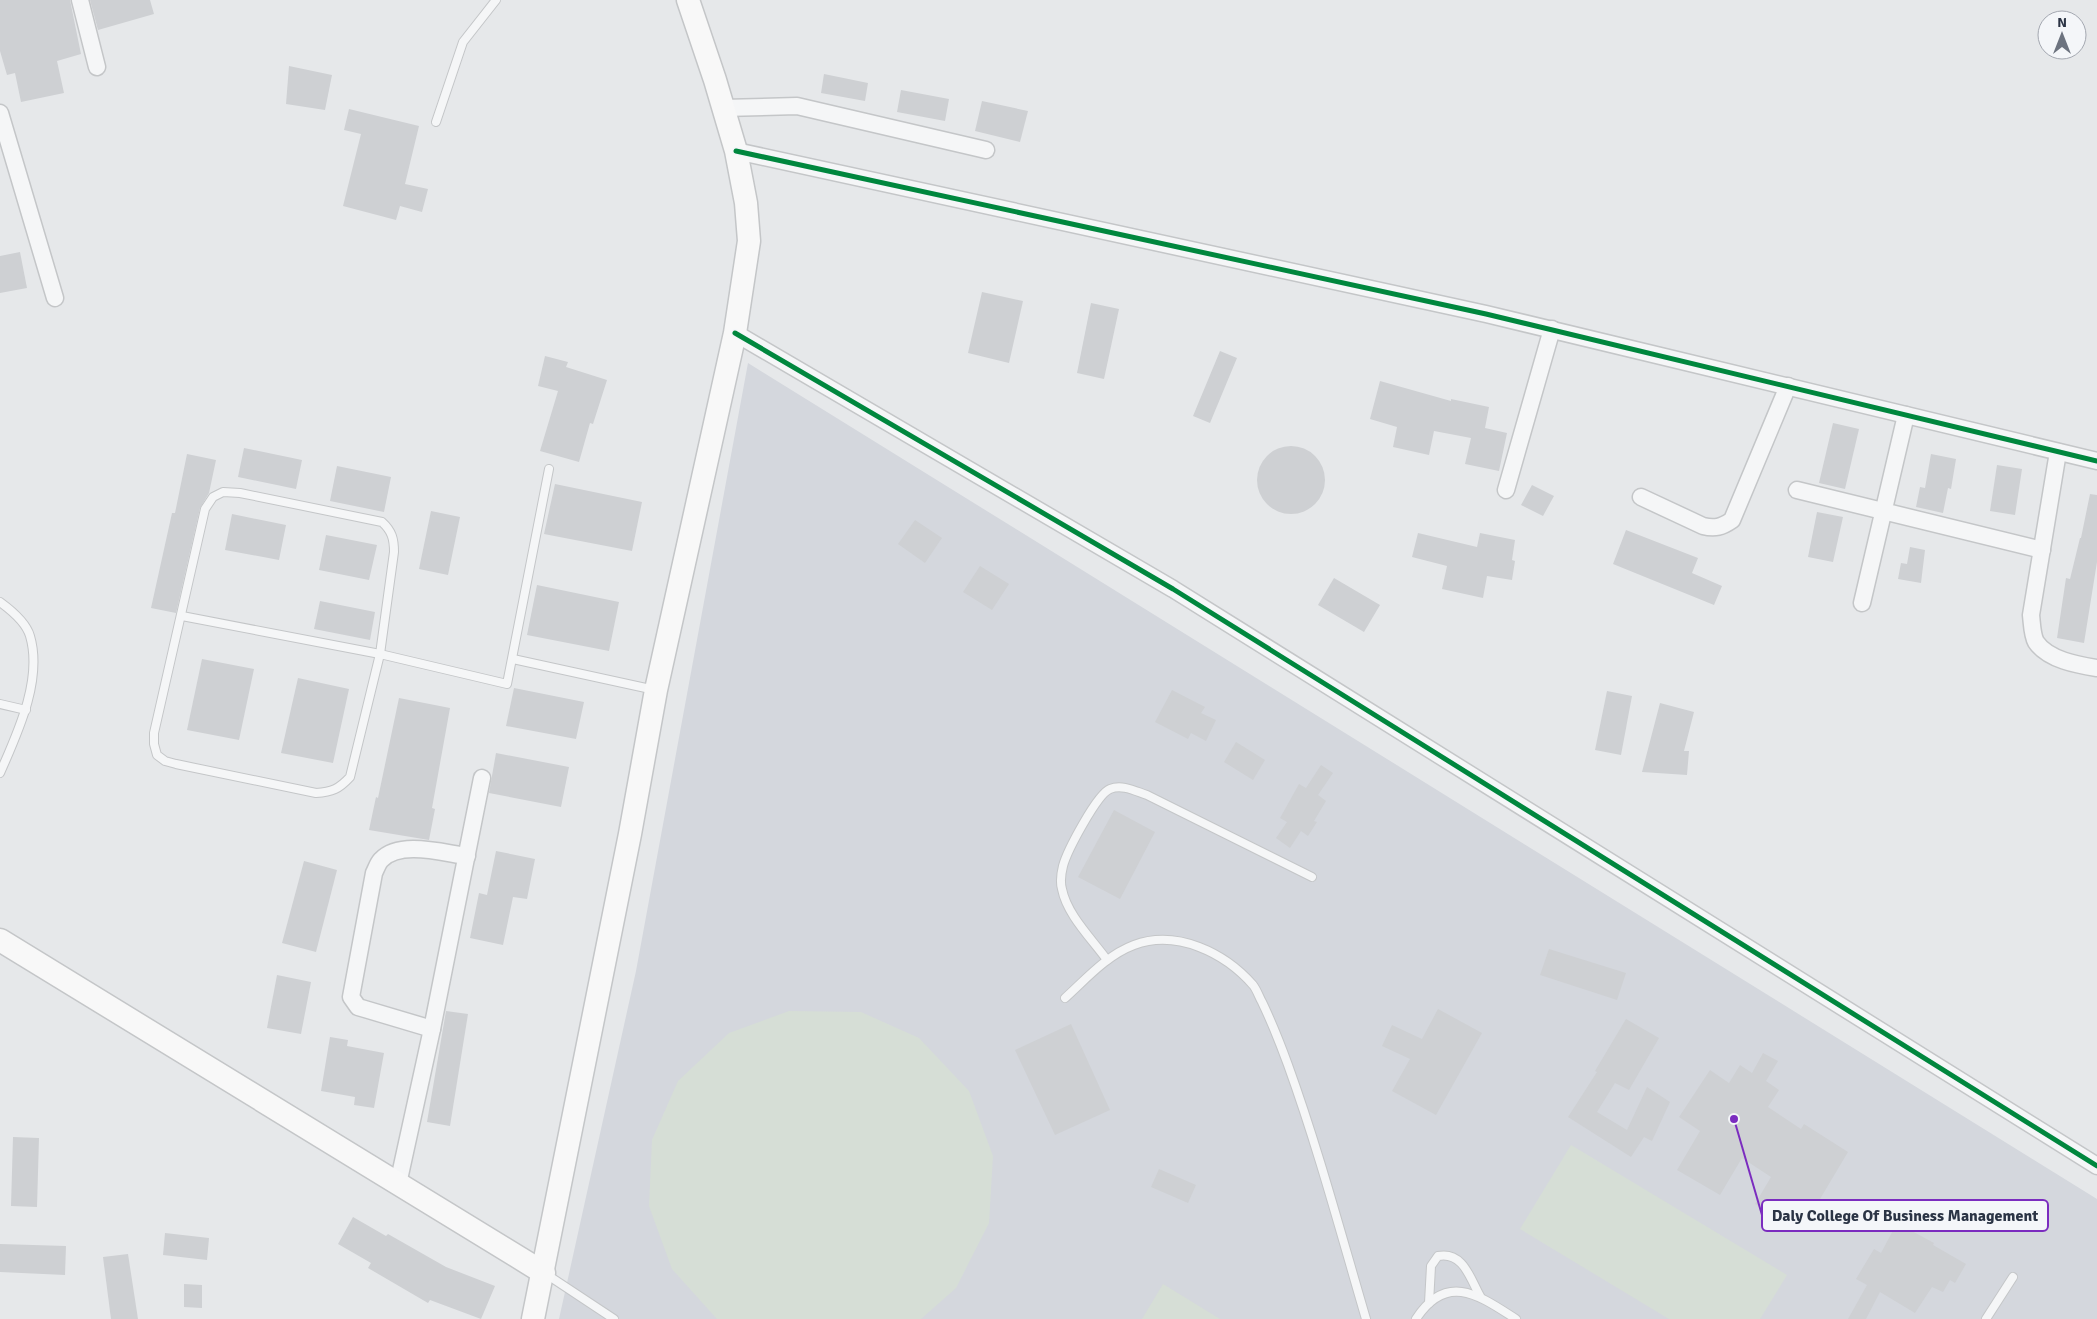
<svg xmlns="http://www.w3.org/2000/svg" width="2097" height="1319" viewBox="0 0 2097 1319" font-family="Signika,sans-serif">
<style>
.built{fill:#d4d7dd}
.green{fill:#d6ded6}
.building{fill:#ced0d3}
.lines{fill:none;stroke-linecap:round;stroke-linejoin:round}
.lane-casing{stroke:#c4c6c8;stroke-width:10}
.street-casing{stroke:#c4c6c8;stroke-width:19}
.secondary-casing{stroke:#c4c6c8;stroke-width:25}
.lane{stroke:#f5f6f7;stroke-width:8}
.street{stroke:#f5f6f7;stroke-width:16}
.secondary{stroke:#f8f8f8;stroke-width:22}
.cycleway-casing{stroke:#f4f6f9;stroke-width:8}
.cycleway{stroke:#00873e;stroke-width:5}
.leader{fill:none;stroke:#7b2cbf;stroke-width:2}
.callout-dot{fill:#7b2cbf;stroke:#f4f6f9;stroke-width:2}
.callout{fill:#f4f6f9;stroke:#7b2cbf;stroke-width:2}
.callout-label{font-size:16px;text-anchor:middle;font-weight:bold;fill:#2b3445}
</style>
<rect width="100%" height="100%" fill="#e6e8ea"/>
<path class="built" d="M 748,363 L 2097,1199 L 2097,1319 L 559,1319 L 636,971 Z"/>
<g class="green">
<path d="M 789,1011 L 861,1012 L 919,1038 L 969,1091 L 993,1156 L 989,1223 L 956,1288 L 921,1319 L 717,1319 L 672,1269 L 649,1206 L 652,1140 L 678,1081 L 729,1033 Z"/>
<path d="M 1571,1145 L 1787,1275 L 1760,1319 L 1669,1319 L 1520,1229 Z"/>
<path d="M 1163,1284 L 1220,1319 L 1142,1319 Z"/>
</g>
<g class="building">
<path d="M 0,0 L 70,0 L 81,54 L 57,61 L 64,93 L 21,102 L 15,73 L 7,75 L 0,51 Z"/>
<path d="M 90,0 L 150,0 L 154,14 L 98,30 Z"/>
<path d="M 289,66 L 332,75 L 325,110 L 286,104 Z"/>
<path d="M 824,74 L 868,83 L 865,101 L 821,93 Z"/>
<path d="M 901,90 L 949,99 L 945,121 L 897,112 Z"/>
<path d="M 982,101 L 1028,111 L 1020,142 L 975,131 Z"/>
<path d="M 349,109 L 419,126 L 405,184 L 428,189 L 422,212 L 400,206 L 396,220 L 343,206 L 361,134 L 344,130 Z"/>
<path d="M 20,252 L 27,288 L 0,293 L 0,256 Z"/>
<path d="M 982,292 L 1023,301 L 1009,363 L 968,353 Z"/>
<path d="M 1091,303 L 1119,309 L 1104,379 L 1077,373 Z"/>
<path d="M 1220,351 L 1237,358 L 1210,423 L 1193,416 Z"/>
<path d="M 545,356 L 568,362 L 566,367 L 607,380 L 593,424 L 590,423 L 579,462 L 540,451 L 558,391 L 538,386 Z"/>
<path d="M 1380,381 L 1451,401 L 1451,399 L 1489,407 L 1485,428 L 1507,433 L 1499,471 L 1465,464 L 1471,438 L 1434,431 L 1429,455 L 1393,447 L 1397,427 L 1370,419 Z"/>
<path d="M 1833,423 L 1859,429 L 1845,489 L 1819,483 Z"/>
<circle cx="1291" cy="480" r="34"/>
<path d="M 244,448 L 302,460 L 296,489 L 238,477 Z"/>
<path d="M 187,454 L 216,460 L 209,493 L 200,508 L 176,613 L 151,608 L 172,513 L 175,513 Z"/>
<path d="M 1931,454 L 1956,459 L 1951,489 L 1948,488 L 1943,513 L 1916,507 L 1920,487 L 1925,488 Z"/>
<path d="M 1997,465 L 2022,469 L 2015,515 L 1990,511 Z"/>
<path d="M 337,466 L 391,477 L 384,512 L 330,501 Z"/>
<path d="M 555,484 L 642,502 L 632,551 L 544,534 Z"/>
<path d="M 1532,485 L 1554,496 L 1543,516 L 1521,505 Z"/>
<path d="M 2090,494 L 2097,495 L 2097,562 L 2084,643 L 2057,638 L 2066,578 L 2070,579 L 2080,538 L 2081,538 Z"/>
<path d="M 431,511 L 460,517 L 448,575 L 419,569 Z"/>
<path d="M 1817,512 L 1843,517 L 1833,562 L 1808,557 Z"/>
<path d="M 232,514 L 286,525 L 279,560 L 225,550 Z"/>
<path d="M 915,520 L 942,538 L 925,563 L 898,544 Z"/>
<path d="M 1626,530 L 1698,558 L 1692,573 L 1722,586 L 1714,605 L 1613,564 Z"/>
<path d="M 1418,533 L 1477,547 L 1480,533 L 1515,540 L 1512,560 L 1515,561 L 1512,580 L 1487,576 L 1483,598 L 1442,589 L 1447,566 L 1412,557 Z"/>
<path d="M 326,535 L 377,545 L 369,580 L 319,570 Z"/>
<path d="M 1910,547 L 1925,550 L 1921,583 L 1898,579 L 1901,563 L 1907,564 Z"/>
<path d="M 980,566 L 1009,584 L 992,610 L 963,592 Z"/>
<path d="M 1334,578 L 1380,605 L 1364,632 L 1318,605 Z"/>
<path d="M 537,585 L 619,602 L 609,651 L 527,635 Z"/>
<path d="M 320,601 L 375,612 L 370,640 L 314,629 Z"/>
<path d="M 202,659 L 254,669 L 239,740 L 187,730 Z"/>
<path d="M 298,678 L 349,689 L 333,763 L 281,753 Z"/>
<path d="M 514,688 L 584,702 L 576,739 L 506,726 Z"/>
<path d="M 1172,690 L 1205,707 L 1201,713 L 1216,720 L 1206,741 L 1191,733 L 1188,739 L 1155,722 Z"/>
<path d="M 1607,691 L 1632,696 L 1621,755 L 1595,750 Z"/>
<path d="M 399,698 L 450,708 L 432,808 L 435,809 L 429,840 L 369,830 L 376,797 L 378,798 Z"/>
<path d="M 1660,703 L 1694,712 L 1684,751 L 1689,751 L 1687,775 L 1642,772 Z"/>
<path d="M 1236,742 L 1265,760 L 1253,780 L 1224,762 Z"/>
<path d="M 496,753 L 569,767 L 561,807 L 489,793 Z"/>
<path d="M 1321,765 L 1333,773 L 1318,795 L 1326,801 L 1314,821 L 1317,822 L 1308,836 L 1301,831 L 1290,848 L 1276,838 L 1287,822 L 1280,818 L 1299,784 L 1306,788 Z"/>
<path d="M 1114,810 L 1155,832 L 1120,899 L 1078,877 Z"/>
<path d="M 496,851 L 535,859 L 527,899 L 513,897 L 503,945 L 470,938 L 479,893 L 487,895 Z"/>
<path d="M 304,861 L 337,870 L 316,952 L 282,943 Z"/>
<path d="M 1549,949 L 1626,973 L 1617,1000 L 1540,975 Z"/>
<path d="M 277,975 L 311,982 L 301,1034 L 267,1028 Z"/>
<path d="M 1438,1009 L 1482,1033 L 1436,1115 L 1392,1091 L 1410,1059 L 1382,1046 L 1392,1025 L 1422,1039 Z"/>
<path d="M 446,1011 L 468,1014 L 450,1126 L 427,1122 Z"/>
<path d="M 1626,1019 L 1659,1038 L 1629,1090 L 1615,1083 L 1597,1112 L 1627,1130 L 1647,1087 L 1670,1102 L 1652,1141 L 1644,1137 L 1631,1157 L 1568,1117 L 1597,1072 L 1595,1071 Z"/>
<path d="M 1071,1024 L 1110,1110 L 1055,1135 L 1015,1050 Z"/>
<path d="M 330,1037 L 348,1040 L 347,1046 L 384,1053 L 374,1108 L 354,1105 L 355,1097 L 321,1091 Z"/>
<path d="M 1763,1053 L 1778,1061 L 1766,1081 L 1779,1090 L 1768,1107 L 1801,1129 L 1804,1124 L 1848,1152 L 1801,1231 L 1755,1204 L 1771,1177 L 1742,1158 L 1720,1195 L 1677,1170 L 1700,1131 L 1679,1117 L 1710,1070 L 1729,1083 L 1740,1065 L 1752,1073 Z"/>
<path d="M 13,1137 L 39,1138 L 37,1207 L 11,1206 Z"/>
<path d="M 1159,1169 L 1196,1185 L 1188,1203 L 1151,1187 Z"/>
<path d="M 353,1217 L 386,1236 L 388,1234 L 446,1267 L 495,1286 L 481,1319 L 430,1300 L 428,1303 L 368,1268 L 371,1263 L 338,1244 Z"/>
<path d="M 1897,1223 L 1934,1243 L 1933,1245 L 1966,1264 L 1955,1283 L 1950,1280 L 1943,1292 L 1932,1287 L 1915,1313 L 1880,1292 L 1866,1319 L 1848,1319 L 1867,1285 L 1856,1279 L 1874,1249 L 1881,1253 Z"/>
<path d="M 165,1233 L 209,1238 L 207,1260 L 163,1255 Z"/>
<path d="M 0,1244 L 66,1246 L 65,1275 L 0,1272 Z"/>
<path d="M 128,1254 L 138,1319 L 111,1319 L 103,1257 Z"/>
<path d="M 184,1284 L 202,1285 L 202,1308 L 184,1307 Z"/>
</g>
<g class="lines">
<defs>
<g id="lane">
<path d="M 436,122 L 463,42 L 496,0"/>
<path d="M 223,492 L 240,493 L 382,522 C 392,531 394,539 394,552 L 380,654 L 350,777 C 339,789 332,792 316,793 L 176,764 L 165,761 L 157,755 L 154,744 L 154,733 L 205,509 L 213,497 Z"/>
<path d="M 0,602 C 11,610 26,622 30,636 C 43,680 17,734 0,773"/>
<path d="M 182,616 L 380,654 L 507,684 L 549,469"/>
<path d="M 513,659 L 655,690"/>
<path d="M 0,704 L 26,710"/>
<path d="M 1107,960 C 1092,939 1067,915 1062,889 C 1060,882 1061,874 1063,866 C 1067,851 1097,794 1110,789 C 1122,784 1135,791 1147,795 L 1312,877"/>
<path d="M 1065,998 C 1086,979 1107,955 1134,945 C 1177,929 1225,953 1253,985 C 1257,990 1259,997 1262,1002 C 1272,1023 1280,1043 1288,1065 C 1318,1148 1341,1234 1366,1319"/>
<path d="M 546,1274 L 614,1319"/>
<path d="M 1429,1303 L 1431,1266 L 1438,1256 C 1463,1251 1470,1278 1480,1296"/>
<path d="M 1416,1319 C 1447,1271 1480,1296 1516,1319"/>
<path d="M 1986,1319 L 2013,1277"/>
</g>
<g id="street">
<path d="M 80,0 L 97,67"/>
<path d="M 723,108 L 797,106 L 986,150"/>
<path d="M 0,113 L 55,298"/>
<path d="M 736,151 L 1486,314 L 2097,461"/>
<path d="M 735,333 L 1173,589 L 2097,1166"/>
<path d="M 2058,452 L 2031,615 C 2032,623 2032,635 2036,642 C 2048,660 2078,665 2097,668"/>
<path d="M 1506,490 L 1552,329"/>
<path d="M 1797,490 L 2042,550"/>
<path d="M 1641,497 L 1703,526 C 1715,529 1722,527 1732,520 L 1788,386"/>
<path d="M 1862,603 L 1906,415"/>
<path d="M 432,1029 L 358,1007 L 351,997 L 374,873 C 376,869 378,863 381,860 C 400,840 443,853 467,856"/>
<path d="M 398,1184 L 432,1029 L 482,778"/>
</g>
<g id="secondary">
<path d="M 0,940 L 544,1273"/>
<path d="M 533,1319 L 630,834 L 656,690 L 735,333 L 749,241 L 746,203 L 736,151 L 715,80 L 688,0"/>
</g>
</defs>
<use href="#lane" class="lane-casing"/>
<use href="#street" class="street-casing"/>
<use href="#secondary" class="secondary-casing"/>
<use href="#lane" class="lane"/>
<use href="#street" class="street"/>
<use href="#secondary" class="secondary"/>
<defs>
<g id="cycleway">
<path d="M 736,151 L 1486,314 L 2097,461"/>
<path d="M 735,333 L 1173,589 L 2097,1166"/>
</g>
</defs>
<use href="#cycleway" class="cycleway-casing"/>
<use href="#cycleway" class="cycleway"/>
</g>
<path class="leader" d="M1734 1119L1762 1215"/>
<circle class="callout-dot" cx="1734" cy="1119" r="5"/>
<rect class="callout" x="1762" y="1200" width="286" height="31" rx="5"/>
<g class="callout-label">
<text x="1905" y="1221">Daly College Of Business Management</text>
</g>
<g transform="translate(2062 35)"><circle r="24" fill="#f4f6f9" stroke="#a4a8b1"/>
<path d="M0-4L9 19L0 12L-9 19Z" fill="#6c737f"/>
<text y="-8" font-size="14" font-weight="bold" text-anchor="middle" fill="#2b3445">N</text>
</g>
</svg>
